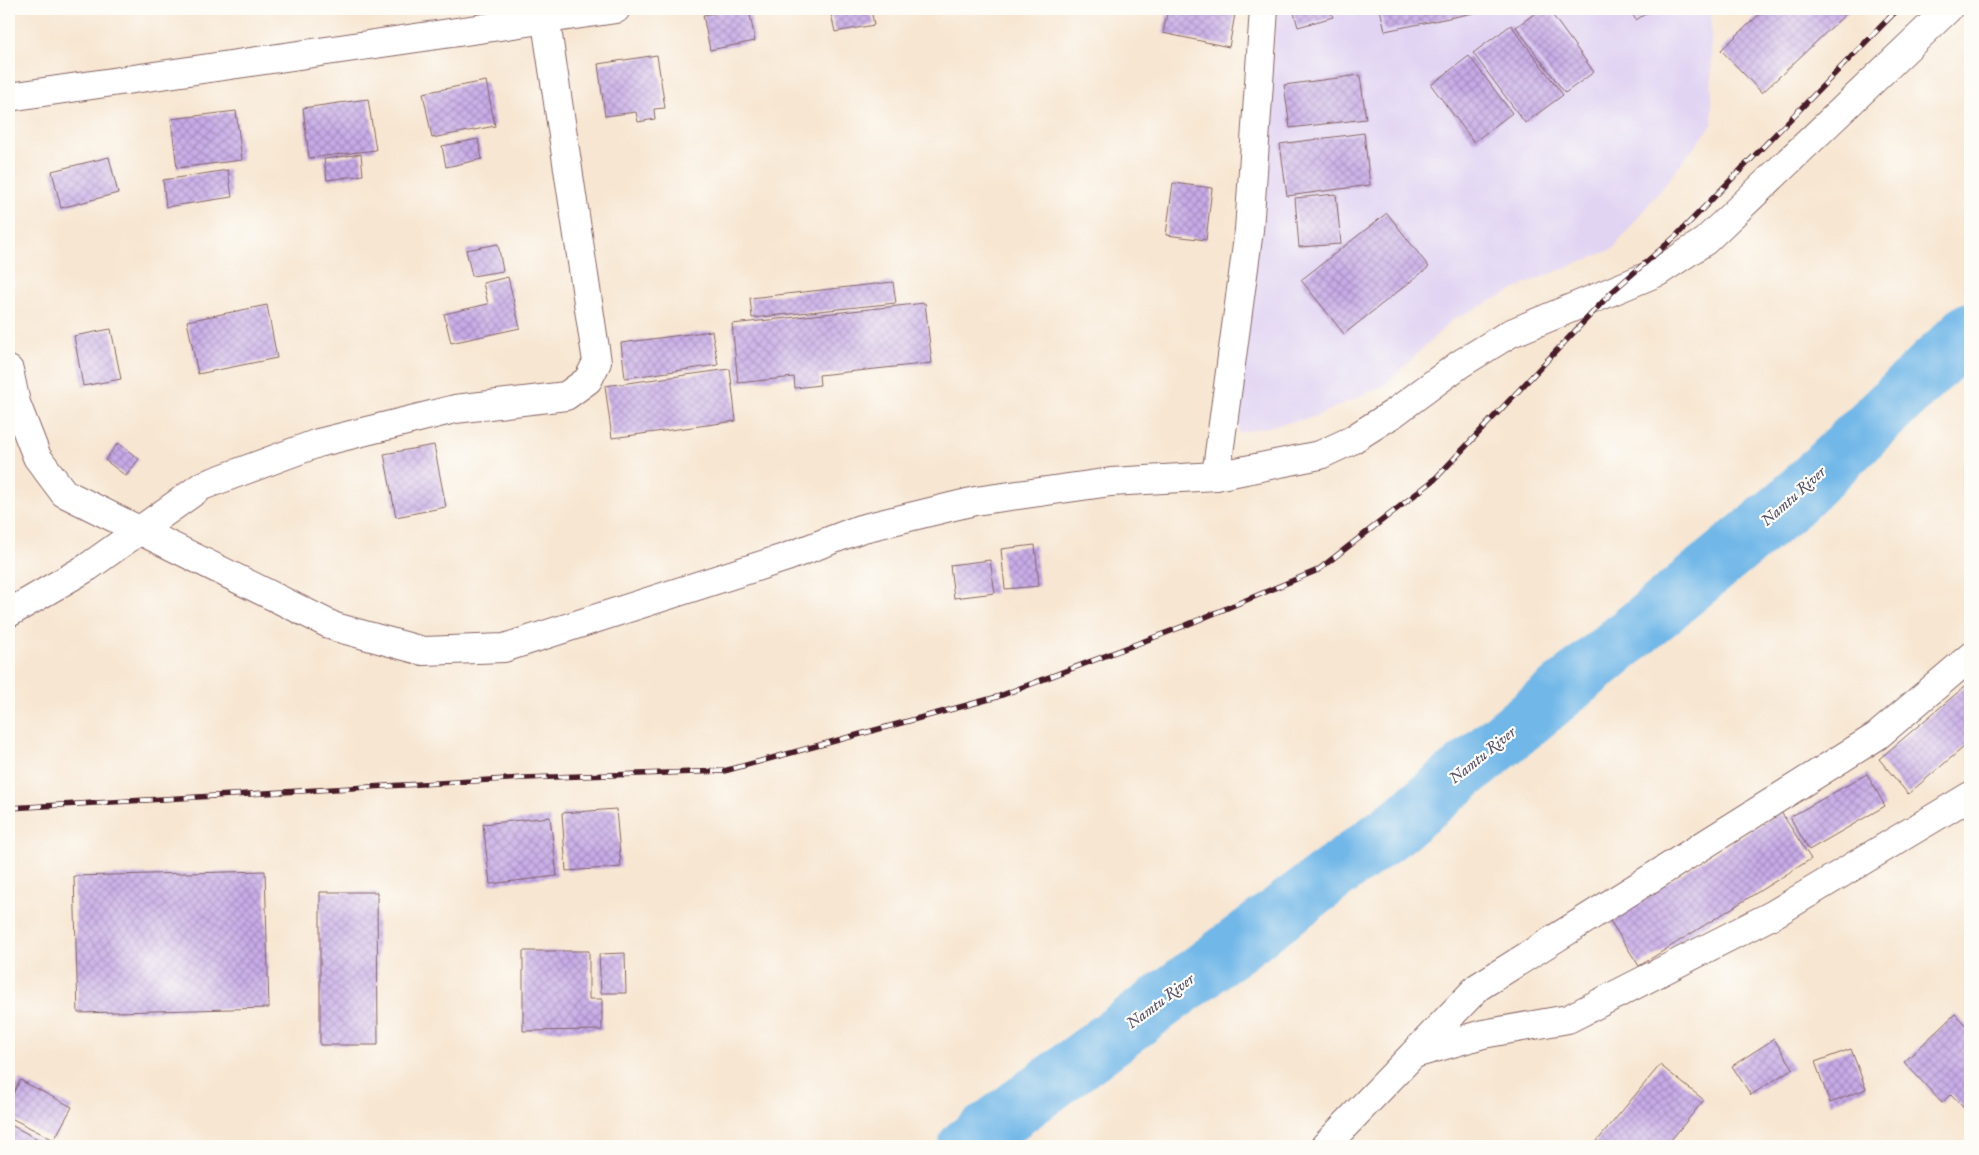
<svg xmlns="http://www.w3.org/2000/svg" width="1979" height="1155" viewBox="0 0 1979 1155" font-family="'IM FELL English',serif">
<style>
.built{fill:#e1d4f3}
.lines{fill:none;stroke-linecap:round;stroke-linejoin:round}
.river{stroke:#71b7e8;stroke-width:56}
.building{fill:url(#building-cross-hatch)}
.minor-casing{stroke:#876565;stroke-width:30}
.minor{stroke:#fff;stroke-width:28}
.rail-casing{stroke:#4a1f2b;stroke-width:5.5}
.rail{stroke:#fdfcf7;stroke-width:4;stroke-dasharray:11;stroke-linecap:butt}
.labels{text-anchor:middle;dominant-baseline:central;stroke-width:4.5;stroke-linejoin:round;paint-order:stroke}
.water-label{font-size:16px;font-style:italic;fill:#58546d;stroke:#fdfcf7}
</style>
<defs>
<pattern id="building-cross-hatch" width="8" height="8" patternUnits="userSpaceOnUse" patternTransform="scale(1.25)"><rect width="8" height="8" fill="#c7abe8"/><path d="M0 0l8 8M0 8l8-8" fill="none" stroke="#a48bbc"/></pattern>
</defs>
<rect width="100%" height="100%" fill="#fdfcf7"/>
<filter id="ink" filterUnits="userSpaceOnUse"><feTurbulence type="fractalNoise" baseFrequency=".02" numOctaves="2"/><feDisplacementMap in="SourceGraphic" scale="10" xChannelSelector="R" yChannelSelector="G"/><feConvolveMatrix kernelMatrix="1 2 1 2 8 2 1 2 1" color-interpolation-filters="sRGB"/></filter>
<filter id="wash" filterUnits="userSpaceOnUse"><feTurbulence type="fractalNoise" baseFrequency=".0096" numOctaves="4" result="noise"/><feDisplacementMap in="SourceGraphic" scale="20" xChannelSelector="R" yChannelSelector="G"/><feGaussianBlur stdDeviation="1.12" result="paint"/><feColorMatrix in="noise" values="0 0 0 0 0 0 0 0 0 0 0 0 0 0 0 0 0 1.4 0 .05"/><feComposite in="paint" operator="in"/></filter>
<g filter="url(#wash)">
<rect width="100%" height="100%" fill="#f7e6d1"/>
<path class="built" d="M 1276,9 L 1711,9 L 1712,125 L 1613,249 L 1530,282 L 1452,320 L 1385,385 L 1314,417 L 1238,433 Z"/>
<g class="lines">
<path class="river" d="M 966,1146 L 1398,826 L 1790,503 L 1970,330"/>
</g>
<g id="blocks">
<g class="building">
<path d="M 739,9 L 749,9 L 755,41 L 710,50 L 703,15 Z"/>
<path d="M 830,9 L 871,9 L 874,25 L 835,32 Z"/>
<path d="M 1168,9 L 1236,9 L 1229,47 L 1163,33 Z"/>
<path d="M 1293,9 L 1330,9 L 1333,17 L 1298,27 Z"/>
<path d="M 1380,9 L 1488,9 L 1488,10 L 1385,31 Z"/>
<path d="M 1541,9 L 1548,9 L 1594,72 L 1565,93 L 1516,27 Z"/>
<path d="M 1629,9 L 1653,9 L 1636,20 Z"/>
<path d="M 1765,9 L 1851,9 L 1762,93 L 1721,50 Z"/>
<path d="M 1511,25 L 1563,95 L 1525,123 L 1473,53 Z"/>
<path d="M 657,55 L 665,108 L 654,109 L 655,119 L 638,122 L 636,112 L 605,116 L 598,64 Z"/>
<path d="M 1469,56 L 1512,113 L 1474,142 L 1431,85 Z"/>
<path d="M 1360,75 L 1366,119 L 1290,128 L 1284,85 Z"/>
<path d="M 486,81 L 495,126 L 432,138 L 423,93 Z"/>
<path d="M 368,99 L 376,150 L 309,158 L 303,108 Z"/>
<path d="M 236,111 L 242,160 L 177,168 L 171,119 Z"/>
<path d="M 1364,133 L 1370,185 L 1287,196 L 1280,144 Z"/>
<path d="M 478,139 L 482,159 L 446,167 L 442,146 Z"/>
<path d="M 361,154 L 363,175 L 327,180 L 324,159 Z"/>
<path d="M 109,157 L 118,193 L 61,208 L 52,171 Z"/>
<path d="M 228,170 L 232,197 L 166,207 L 163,180 Z"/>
<path d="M 1173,183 L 1212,188 L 1206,240 L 1166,235 Z"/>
<path d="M 1336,194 L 1341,244 L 1299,247 L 1295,198 Z"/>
<path d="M 1387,213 L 1429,267 L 1344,334 L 1301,280 Z"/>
<path d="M 498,244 L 503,271 L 472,276 L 466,250 Z"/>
<path d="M 508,277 L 520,328 L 451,343 L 444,314 L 488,304 L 483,283 Z"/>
<path d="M 893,282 L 896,303 L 752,318 L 750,298 Z"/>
<path d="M 925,303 L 932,363 L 819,375 L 820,385 L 795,388 L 794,377 L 738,383 L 732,324 Z"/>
<path d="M 267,305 L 277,358 L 198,374 L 187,321 Z"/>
<path d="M 111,329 L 121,379 L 83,386 L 74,336 Z"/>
<path d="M 712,331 L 718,365 L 625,378 L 621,343 Z"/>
<path d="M 730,369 L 736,421 L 612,438 L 605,386 Z"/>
<path d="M 118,443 L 139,459 L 126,476 L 105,460 Z"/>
<path d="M 434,445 L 446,507 L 396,517 L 384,454 Z"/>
<path d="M 1035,545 L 1039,586 L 1005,589 L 1001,549 Z"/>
<path d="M 990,560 L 995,593 L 954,598 L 950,565 Z"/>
<path d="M 1970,682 L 1970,742 L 1908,794 L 1879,759 Z"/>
<path d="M 1867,774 L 1885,806 L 1809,850 L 1790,817 Z"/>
<path d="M 616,809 L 621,867 L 566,871 L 562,813 Z"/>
<path d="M 1781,812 L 1811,859 L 1639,966 L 1609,919 Z"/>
<path d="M 550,817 L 557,876 L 490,884 L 483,824 Z"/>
<path d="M 265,871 L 269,1008 L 78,1013 L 74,876 Z"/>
<path d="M 320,892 L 377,892 L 378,1045 L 320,1045 Z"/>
<path d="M 523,951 L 589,951 L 589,999 L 602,999 L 602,1030 L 523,1031 Z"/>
<path d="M 625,953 L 626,993 L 601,993 L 599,954 Z"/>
<path d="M 1955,1014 L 1970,1030 L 1970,1115 L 1951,1094 L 1942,1103 L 1904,1062 Z"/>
<path d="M 1774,1039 L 1793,1068 L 1751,1095 L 1732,1066 Z"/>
<path d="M 1851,1049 L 1866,1089 L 1830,1103 L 1815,1062 Z"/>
<path d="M 1660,1065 L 1704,1100 L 1666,1146 L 1593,1146 Z"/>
<path d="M 20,1080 L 72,1107 L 54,1140 L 9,1117 L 9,1102 Z"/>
<path d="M 9,1124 L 51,1146 L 9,1146 Z"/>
</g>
</g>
</g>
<g filter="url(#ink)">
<use href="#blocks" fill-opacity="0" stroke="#876565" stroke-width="1"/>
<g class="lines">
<defs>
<g id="minor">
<path d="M 9,97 L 616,9"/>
<path d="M 9,370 L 16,403 L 37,457 L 64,493 L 335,627 L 423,651 L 504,648 L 787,557 L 860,529 L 975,501 L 1111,482 L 1216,476 L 1320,455 L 1350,441 L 1394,413 L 1460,364 L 1509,334 L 1658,272 L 1705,241 L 1948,9"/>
<path d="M 1216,476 L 1249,230 L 1264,9"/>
<path d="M 9,613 L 88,567 L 202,486 L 318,443 L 455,409 L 566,396 L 588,380 L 597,362 L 544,9"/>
<path d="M 1414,1054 L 1483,1034 L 1568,1019 L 1774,914 L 1970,796"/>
<path d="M 1325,1146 L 1478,987 L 1877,736 L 1970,657"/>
</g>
</defs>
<use href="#minor" class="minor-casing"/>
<use href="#minor" class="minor"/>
<defs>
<path id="rail" d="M 9,808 L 525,778 L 724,771 L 997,697 L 1184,626 L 1318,570 L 1434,480 L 1613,291 L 1676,236 L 1898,9"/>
</defs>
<use href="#rail" class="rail-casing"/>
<use href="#rail" class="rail"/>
</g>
</g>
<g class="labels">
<g class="water-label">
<text transform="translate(1794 497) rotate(-42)">Namtu River</text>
<text transform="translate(1483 756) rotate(-39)">Namtu River</text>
<text transform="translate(1161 1002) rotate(-37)">Namtu River</text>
</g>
</g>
<rect width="1979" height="1155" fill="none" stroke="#fdfcf7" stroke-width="30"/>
</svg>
